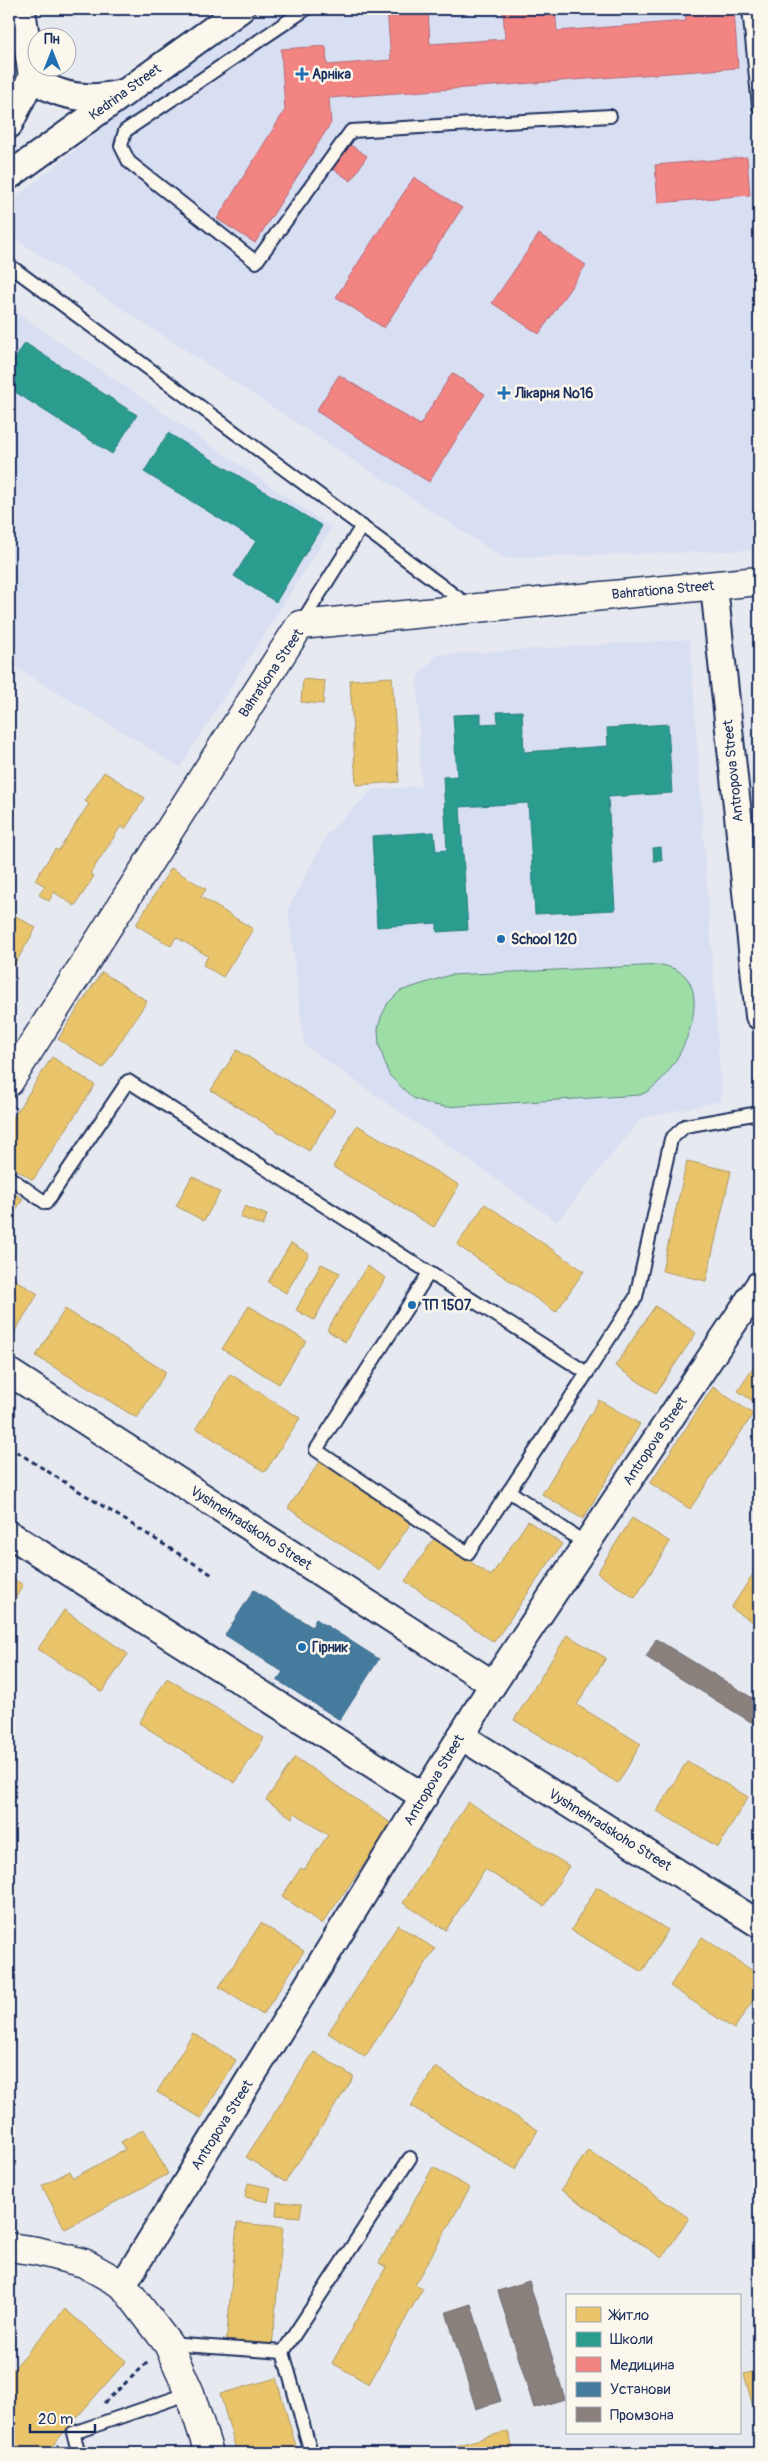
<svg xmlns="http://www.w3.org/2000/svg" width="768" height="2462" viewBox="0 0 768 2462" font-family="Pangolin,sans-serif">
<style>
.built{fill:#d9dff3}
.green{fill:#9edda6;stroke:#5c8682}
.homes{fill:#e9c46a;stroke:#ab9766}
.schools{fill:#2a9d8f;stroke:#267c80}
.health{fill:#f28482;stroke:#b26a77}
.public{fill:#457b9d;stroke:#38648a}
.industry{fill:#8a817c;stroke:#696873}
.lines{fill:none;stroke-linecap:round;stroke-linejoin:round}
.lane-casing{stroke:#1b2f5e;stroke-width:16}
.street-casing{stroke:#1b2f5e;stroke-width:30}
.secondary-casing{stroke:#1b2f5e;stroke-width:31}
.path{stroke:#1b2f5e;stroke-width:3;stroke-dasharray:5 4;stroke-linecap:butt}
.lane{stroke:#fbf7ec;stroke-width:12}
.street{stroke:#fbf7ec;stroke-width:26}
.secondary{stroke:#fbf7ec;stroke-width:28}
.poi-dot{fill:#1f6fb2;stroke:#fbf7ec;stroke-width:2}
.labels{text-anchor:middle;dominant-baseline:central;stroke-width:5;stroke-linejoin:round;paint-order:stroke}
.poi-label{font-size:14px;font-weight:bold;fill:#1b2f5e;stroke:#fbf7ec;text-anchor:start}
.street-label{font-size:14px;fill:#1b2f5e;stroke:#fbf7ec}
</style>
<rect width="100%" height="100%" fill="#e7e9f0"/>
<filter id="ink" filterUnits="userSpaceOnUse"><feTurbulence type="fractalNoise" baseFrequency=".02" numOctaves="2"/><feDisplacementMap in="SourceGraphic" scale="10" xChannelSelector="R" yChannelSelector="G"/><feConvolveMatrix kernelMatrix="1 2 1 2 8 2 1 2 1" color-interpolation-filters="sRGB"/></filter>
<g filter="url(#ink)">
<g class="built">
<path d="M 250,9 L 742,9 L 759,232 L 759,550 L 503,558 L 9,235 L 9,203 Z"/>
<path d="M 9,307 L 332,528 L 180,767 L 9,663 Z"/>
<path d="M 690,639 L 722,1101 L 642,1118 L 557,1222 L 304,1045 L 288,909 L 327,834 L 372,790 L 421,786 L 417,677 L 437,655 Z"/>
</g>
<path class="green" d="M 662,965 C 670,967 680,970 686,977 C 711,1007 673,1083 640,1095 L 445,1107 L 429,1104 L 413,1098 L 389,1075 L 379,1045 L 378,1029 L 381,1017 L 388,1003 L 400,991 L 450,975 Z"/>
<g class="homes">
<path d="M 392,677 L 399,782 L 356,785 L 350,680 Z"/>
<path d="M 303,679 L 325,681 L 323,704 L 301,702 Z"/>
<path d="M 104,772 L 145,798 L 125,829 L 121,826 L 90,874 L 94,876 L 75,906 L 54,892 L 49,901 L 39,895 L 45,886 L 35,880 L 55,849 L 58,851 L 89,804 L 85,801 Z"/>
<path d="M 171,868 L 206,889 L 201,897 L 253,929 L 223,977 L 203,965 L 208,956 L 176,937 L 171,946 L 136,925 Z"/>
<path d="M 9,912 L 36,928 L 9,974 Z"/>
<path d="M 102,972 L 147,1001 L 103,1068 L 58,1039 Z"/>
<path d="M 237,1050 L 335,1110 L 309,1151 L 211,1090 Z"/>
<path d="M 52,1057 L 95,1085 L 33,1180 L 9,1165 L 9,1124 Z"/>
<path d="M 357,1125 L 459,1185 L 434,1227 L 333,1167 Z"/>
<path d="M 687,1161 L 731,1171 L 706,1281 L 662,1271 Z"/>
<path d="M 192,1176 L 220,1192 L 204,1221 L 176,1206 Z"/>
<path d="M 9,1190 L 23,1199 L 9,1221 Z"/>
<path d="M 485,1204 L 584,1271 L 556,1312 L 457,1245 Z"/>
<path d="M 245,1206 L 267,1215 L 263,1226 L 240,1217 Z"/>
<path d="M 291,1243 L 309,1254 L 286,1293 L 268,1282 Z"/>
<path d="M 321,1264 L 340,1273 L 314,1320 L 296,1310 Z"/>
<path d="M 367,1266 L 386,1278 L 345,1342 L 327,1330 Z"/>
<path d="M 9,1276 L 38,1294 L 10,1339 L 9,1338 Z"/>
<path d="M 249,1306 L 306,1341 L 279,1384 L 222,1349 Z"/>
<path d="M 655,1306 L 696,1333 L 656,1393 L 615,1366 Z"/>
<path d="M 65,1309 L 166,1372 L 137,1418 L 36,1356 Z"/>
<path d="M 759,1359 L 759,1405 L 738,1391 Z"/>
<path d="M 230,1374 L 300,1418 L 265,1472 L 196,1428 Z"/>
<path d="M 713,1387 L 753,1414 L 690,1509 L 650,1483 Z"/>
<path d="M 599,1400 L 640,1424 L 583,1519 L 542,1494 Z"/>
<path d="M 321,1460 L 411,1523 L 379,1570 L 288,1508 Z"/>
<path d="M 632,1518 L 670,1542 L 635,1598 L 597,1573 Z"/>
<path d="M 528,1521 L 562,1544 L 494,1642 L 405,1581 L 435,1537 L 491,1576 Z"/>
<path d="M 759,1565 L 759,1626 L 731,1608 Z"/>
<path d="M 9,1576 L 23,1585 L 9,1609 Z"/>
<path d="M 64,1610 L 128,1654 L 102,1692 L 38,1649 Z"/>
<path d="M 567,1635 L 606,1658 L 577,1705 L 641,1744 L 618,1783 L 514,1720 Z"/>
<path d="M 167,1678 L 264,1738 L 235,1783 L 139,1723 Z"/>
<path d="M 295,1757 L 392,1824 L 322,1924 L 282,1896 L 301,1868 L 304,1870 L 328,1835 L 295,1813 L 292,1818 L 266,1800 Z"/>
<path d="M 687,1761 L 748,1797 L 718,1847 L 657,1811 Z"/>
<path d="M 468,1802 L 569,1866 L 544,1906 L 485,1869 L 446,1930 L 403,1903 Z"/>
<path d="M 597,1887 L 668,1930 L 642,1972 L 571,1930 Z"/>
<path d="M 261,1923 L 304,1951 L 263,2015 L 219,1987 Z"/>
<path d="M 398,1925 L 435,1949 L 365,2057 L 328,2033 Z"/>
<path d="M 702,1937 L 759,1975 L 759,1991 L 734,2029 L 670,1986 Z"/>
<path d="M 193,2033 L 236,2060 L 201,2118 L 157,2092 Z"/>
<path d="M 314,2052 L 354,2077 L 285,2182 L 246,2157 Z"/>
<path d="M 435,2067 L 538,2130 L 515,2169 L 411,2106 Z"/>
<path d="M 144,2129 L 168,2174 L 65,2229 L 42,2186 L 70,2171 L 73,2178 L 125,2150 L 121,2142 Z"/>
<path d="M 588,2150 L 689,2218 L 662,2258 L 561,2190 Z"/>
<path d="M 433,2167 L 470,2188 L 415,2284 L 423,2288 L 369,2384 L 332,2363 L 386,2267 L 379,2263 Z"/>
<path d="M 248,2183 L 271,2188 L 268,2202 L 245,2197 Z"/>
<path d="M 277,2202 L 302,2204 L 300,2217 L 276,2215 Z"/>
<path d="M 237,2223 L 283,2227 L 272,2348 L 226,2344 Z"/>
<path d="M 65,2309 L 126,2361 L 46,2453 L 23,2453 L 9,2441 L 9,2374 Z"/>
<path d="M 759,2370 L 759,2428 L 744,2374 Z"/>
<path d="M 276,2378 L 298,2453 L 237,2453 L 220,2394 Z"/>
<path d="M 508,2431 L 514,2453 L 431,2453 Z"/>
</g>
<g class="schools">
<path d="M 25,343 L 137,415 L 112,454 L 9,388 L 9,368 Z"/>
<path d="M 168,433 L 322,526 L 276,602 L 234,576 L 256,541 L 144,472 Z"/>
<path d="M 522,711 L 524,752 L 608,746 L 607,728 L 668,724 L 672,793 L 608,797 L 615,910 L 535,914 L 528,803 L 460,807 L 468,930 L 437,932 L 437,923 L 377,927 L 372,836 L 434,832 L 436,851 L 447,850 L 443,777 L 457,776 L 453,715 L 481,714 L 481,724 L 498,723 L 497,712 Z"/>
<path d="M 661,847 L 662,861 L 654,861 L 653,848 Z"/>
</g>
<g class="health">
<path d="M 387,9 L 428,9 L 430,44 L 505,39 L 503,9 L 555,9 L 557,31 L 686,21 L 685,9 L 734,9 L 738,68 L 329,98 L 331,123 L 255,243 L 217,219 L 285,110 L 281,49 L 326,46 L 327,65 L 391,60 Z"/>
<path d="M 349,144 L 367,156 L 351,181 L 333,169 Z"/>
<path d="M 747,157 L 750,195 L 658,203 L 655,165 Z"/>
<path d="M 414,177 L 462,208 L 384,328 L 336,297 Z"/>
<path d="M 539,234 L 586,265 L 539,334 L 492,303 Z"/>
<path d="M 452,373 L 485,394 L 429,482 L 316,411 L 339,375 L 420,425 Z"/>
</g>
<path class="public" d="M 254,1590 L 312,1627 L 316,1619 L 379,1659 L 340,1720 L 277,1680 L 283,1672 L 225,1635 Z"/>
<g class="industry">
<path d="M 656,1639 L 759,1702 L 759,1727 L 646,1657 Z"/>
<path d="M 529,2281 L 565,2399 L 534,2408 L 498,2291 Z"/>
<path d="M 471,2304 L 501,2401 L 476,2409 L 446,2312 Z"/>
</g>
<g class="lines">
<defs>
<g id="lane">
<path d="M 306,9 L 125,131 L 121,146 L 129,162 L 256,262 L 351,131 L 610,116"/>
<path d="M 749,9 L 759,107"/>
<path d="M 9,265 L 469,606"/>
<path d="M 300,625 L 362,526"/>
<path d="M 9,1177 L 46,1203 L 128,1081 L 587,1373 L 468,1553 L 316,1450 L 429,1273"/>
<path d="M 587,1373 L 636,1297 L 671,1139 L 685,1126 L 759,1113"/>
<path d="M 509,1491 L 586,1544"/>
<path d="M 168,2344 L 283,2352 L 410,2158"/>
<path d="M 283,2352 L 311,2453"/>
<path d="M 79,2453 L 73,2433 L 190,2393"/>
</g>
<g id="street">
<path d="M 32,77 C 58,98 90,101 121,93"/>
<path d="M 9,125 L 32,77 L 23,17 L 17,9"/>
<path d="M 9,176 L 241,9"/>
<path d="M 714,586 L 759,1016"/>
<path d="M 9,1372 L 493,1684"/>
<path d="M 9,1534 L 424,1797"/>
<path d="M 461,1736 L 759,1924"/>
<path d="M 123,2285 L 493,1684 L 759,1285"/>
</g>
<g id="secondary">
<path d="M 9,1082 L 300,625 L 759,581"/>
<path d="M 9,2247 L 37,2251 L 84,2263 L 123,2285 L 168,2344 L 190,2393 L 209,2453"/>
</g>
</defs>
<use href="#lane" class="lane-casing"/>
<use href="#street" class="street-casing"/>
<use href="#secondary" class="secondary-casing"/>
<g class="path">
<path d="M 9,1447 L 214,1576"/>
<path d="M 104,2403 L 148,2362"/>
<path d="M 50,2453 L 59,2445"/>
</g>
<use href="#lane" class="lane"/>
<use href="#street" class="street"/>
<use href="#secondary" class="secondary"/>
</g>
</g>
<g class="poi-dot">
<path d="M299.5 66.5h5v5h5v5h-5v5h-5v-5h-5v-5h5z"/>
<path d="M501.5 385.5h5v5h5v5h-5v5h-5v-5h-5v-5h5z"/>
<circle cx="501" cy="939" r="5"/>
<circle cx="412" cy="1305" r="5"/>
<circle cx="302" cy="1647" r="5"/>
</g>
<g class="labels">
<g class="poi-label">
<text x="312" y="74">Арніка</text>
<text x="515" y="393">Лікарня №16</text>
<text x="511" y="939">School 120</text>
<text x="422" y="1305">ТП 1507</text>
<text x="312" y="1647">Гірник</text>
</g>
<g class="street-label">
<text transform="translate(125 92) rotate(-36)">Kedrina Street</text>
<text transform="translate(663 590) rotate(-5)">Bahrationa Street</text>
<text transform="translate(271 673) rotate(-56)">Bahrationa Street</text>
<text transform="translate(733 771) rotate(-96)">Antropova Street</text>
<text transform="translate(655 1441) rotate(-56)">Antropova Street</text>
<text transform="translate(251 1528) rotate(33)">Vyshnehradskoho Street</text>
<text transform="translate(434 1780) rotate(-59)">Antropova Street</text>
<text transform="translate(610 1830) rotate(32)">Vyshnehradskoho Street</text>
<text transform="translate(222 2125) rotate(-58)">Antropova Street</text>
</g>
</g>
<rect width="768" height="2462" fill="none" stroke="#fbf7ec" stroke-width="30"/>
<rect x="15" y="15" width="738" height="2432" fill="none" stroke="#1b2f5e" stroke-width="2" filter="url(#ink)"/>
<rect x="566" y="2294" width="175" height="140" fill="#fbf7ec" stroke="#a1a7b3"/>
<rect x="576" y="2307" width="25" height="15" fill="#e9c46a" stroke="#a1a7b3"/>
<text x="610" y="2320" font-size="15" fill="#1b2f5e">Житло</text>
<rect x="576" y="2332" width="25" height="15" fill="#2a9d8f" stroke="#a1a7b3"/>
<text x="610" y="2344" font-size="15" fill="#1b2f5e">Школи</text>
<rect x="576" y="2357" width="25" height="15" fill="#f28482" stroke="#a1a7b3"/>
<text x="610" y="2370" font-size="15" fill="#1b2f5e">Медицина</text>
<rect x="576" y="2382" width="25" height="15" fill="#457b9d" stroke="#a1a7b3"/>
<text x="610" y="2394" font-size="15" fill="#1b2f5e">Установи</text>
<rect x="576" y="2407" width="25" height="15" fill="#8a817c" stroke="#a1a7b3"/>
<text x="610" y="2420" font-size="15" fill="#1b2f5e">Промзона</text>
<g transform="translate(52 52)"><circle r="24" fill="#fbf7ec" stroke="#a1a7b3"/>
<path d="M0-4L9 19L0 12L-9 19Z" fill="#1f6fb2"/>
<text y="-8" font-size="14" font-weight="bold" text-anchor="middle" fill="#1b2f5e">Пн</text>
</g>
<path d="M30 2424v8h65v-8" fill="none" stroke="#1b2f5e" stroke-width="2.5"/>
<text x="38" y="2424" font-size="15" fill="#1b2f5e" stroke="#fbf7ec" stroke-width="4" paint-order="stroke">20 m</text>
</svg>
